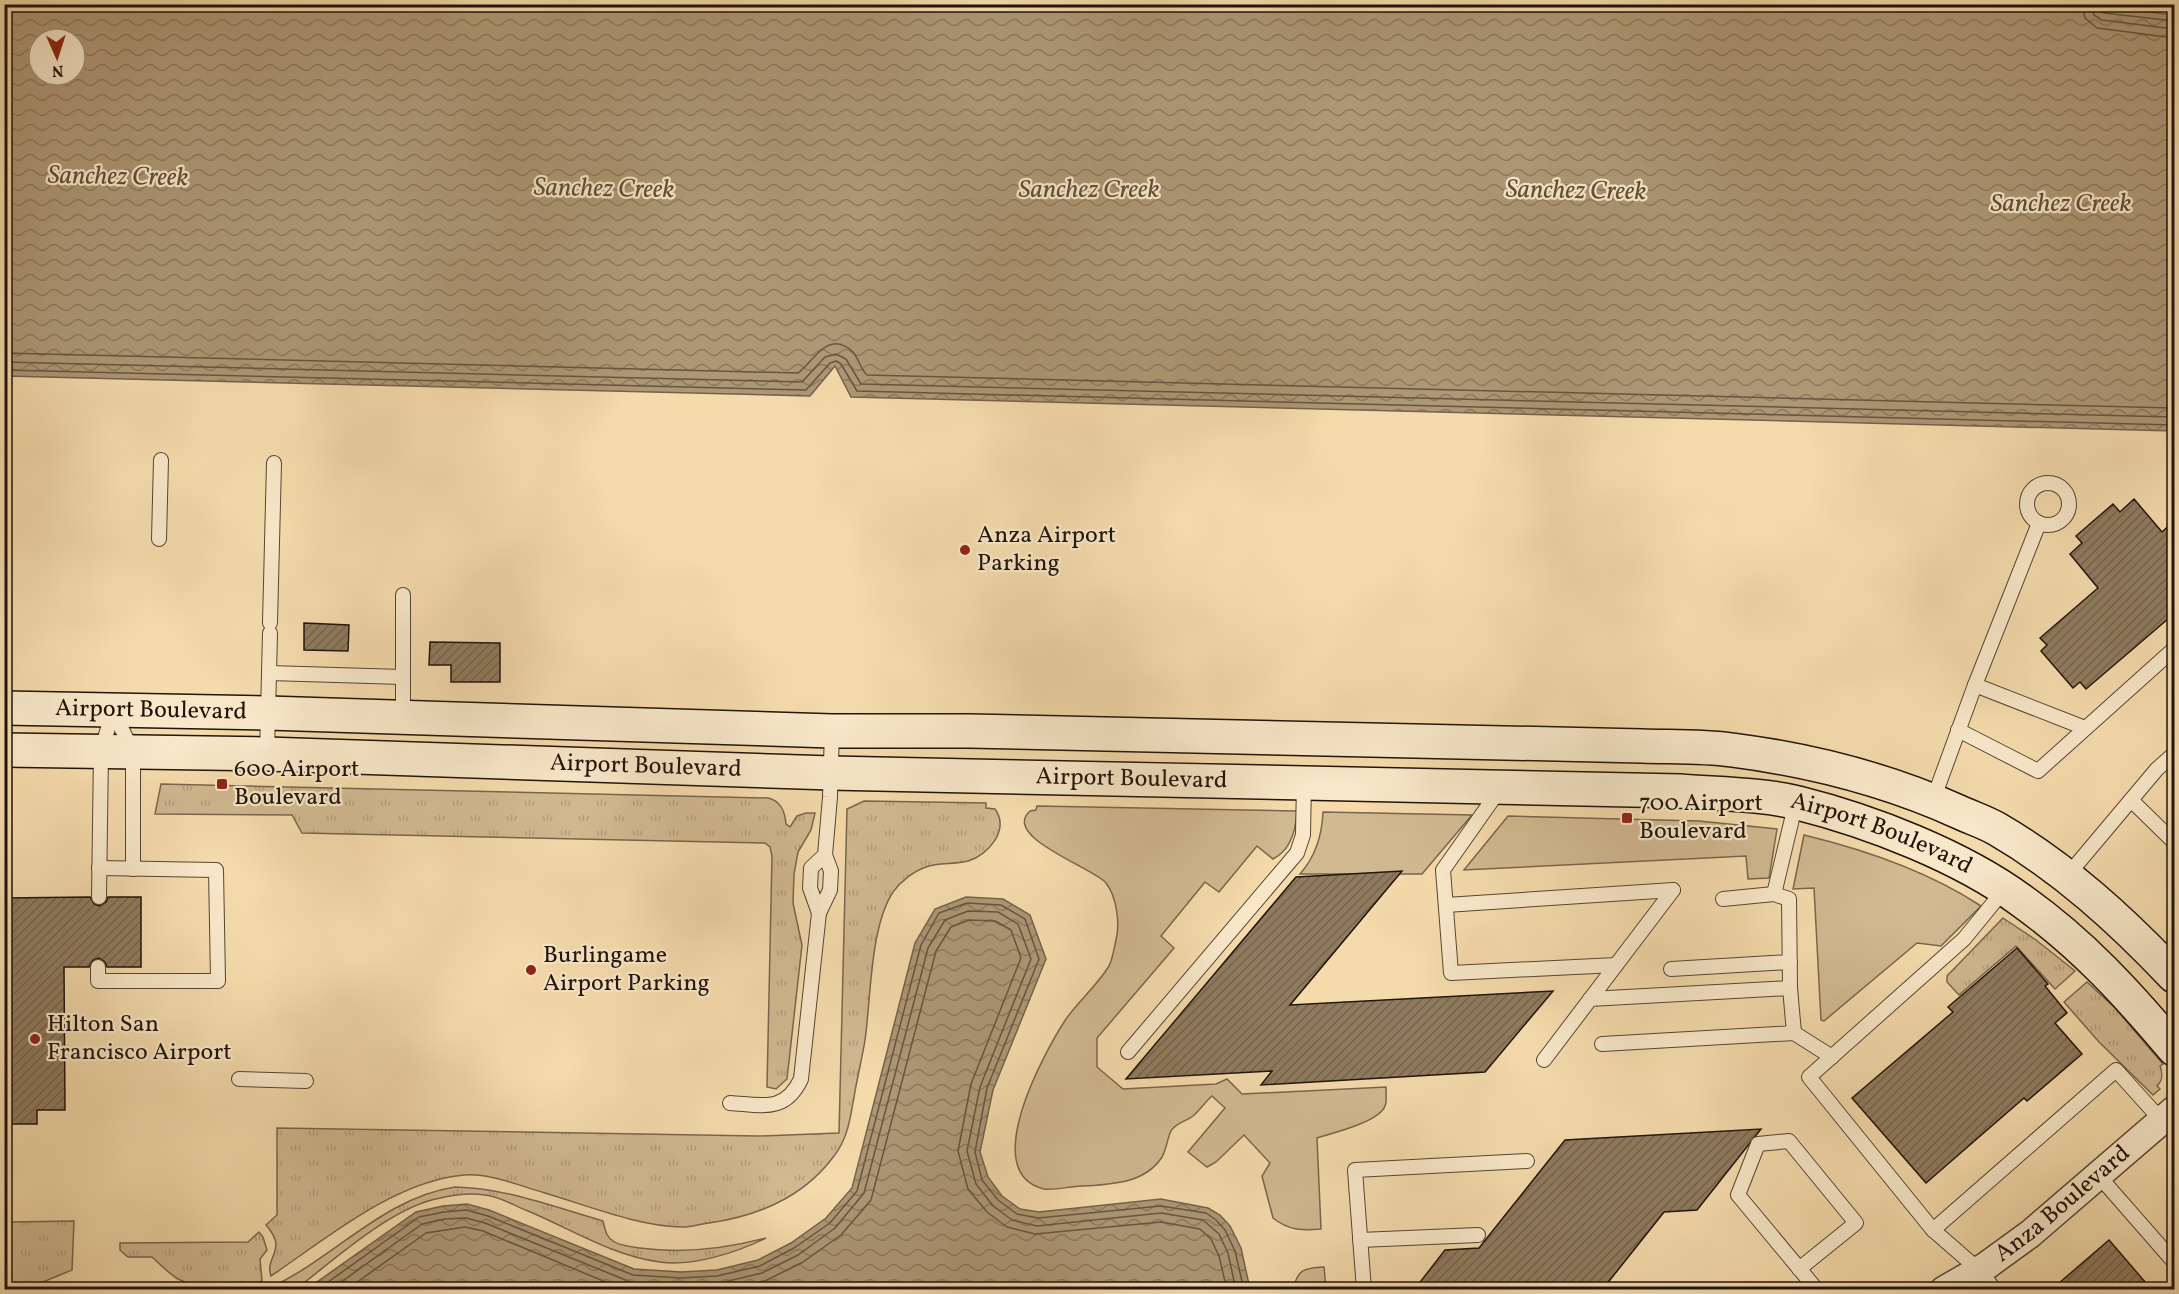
<svg xmlns="http://www.w3.org/2000/svg" width="2179" height="1294" viewBox="0 0 2179 1294" font-family="Vollkorn,serif">
<style>
.grass{fill:url(#grass-tufts);stroke:#79664e;stroke-width:1.5}
.garden{fill:#d1b991;stroke:#79664e;stroke-width:1.5}
.water{fill:url(#water-waves);stroke:#75624b;stroke-width:1.5;fill-rule:evenodd}
.lines{fill:none;stroke-linecap:round;stroke-linejoin:round}
.shore{stroke:#675540;stroke-width:1.5}
.building{fill:url(#building-hatch);stroke:#21130b;stroke-width:1.5}
.lane-casing{stroke:#564533;stroke-width:16}
.street-casing{stroke:#564533;stroke-width:30}
.secondary-casing{stroke:#21130b;stroke-width:36}
.lane{stroke:#f8e8c9;stroke-width:14}
.street{stroke:#f8e8c9;stroke-width:27}
.secondary{stroke:#f8e8c9;stroke-width:33}
.poi-dot{fill:#8f2418;stroke:#f8e8c9;stroke-width:2}
.labels{text-anchor:middle;dominant-baseline:central;stroke-width:4.5;stroke-linejoin:round;paint-order:stroke}
.poi-label{font-size:24px;fill:#21130b;stroke:#f8e8c9;text-anchor:start}
.street-label{font-size:24px;fill:#21130b;stroke:#f8e8c9}
.water-label{font-size:26px;font-style:italic;fill:#604e3b;stroke:#f8e8c9}
</style>
<defs>
<pattern id="grass-tufts" width="24" height="20" patternUnits="userSpaceOnUse" patternTransform="scale(1.5)"><rect width="24" height="20" fill="#d1b991"/><path d="M3 7l-1-3M5 7V3M7 7l1-3M15 17l-1-3M17 17v-4M19 17l1-3" fill="none" stroke="#b39e7c"/></pattern>
<pattern id="water-waves" width="16" height="10" patternUnits="userSpaceOnUse" patternTransform="scale(1.5)"><rect width="16" height="10" fill="#ad9775"/><path d="M0 5q4-4 8 0t8 0" fill="none" stroke="#8c7a5e"/></pattern>
<pattern id="building-hatch" width="6" height="6" patternUnits="userSpaceOnUse" patternTransform="scale(1.5)"><rect width="6" height="6" fill="#8f7b5f"/><path d="M-1 1l2-2M0 6l6-6M5 7l2-2" fill="none" stroke="#74644d"/></pattern>
</defs>
<rect width="100%" height="100%" fill="#f5dbac"/>
<filter id="stains"><feTurbulence type="fractalNoise" baseFrequency=".00333" numOctaves="4"/><feColorMatrix values="0 0 0 0 .2 0 0 0 0 .09 0 0 0 0 .02 0 0 0 .5 -.17"/></filter>
<radialGradient id="worn" r=".72"><stop offset=".6" stop-color="#630" stop-opacity="0"/><stop offset="1" stop-color="#630" stop-opacity=".3"/></radialGradient>
<g class="grass">
<path d="M 161,784 L 768,798 C 781,801 785,811 786,824 L 790,827 L 797,816 L 806,813 L 815,813 L 811,830 L 798,852 L 794,874 L 793,903 L 802,945 L 787,1079 L 776,1089 L 767,1087 L 772,856 L 770,847 L 765,843 L 302,833 L 292,815 L 155,814 Z"/>
<path d="M 864,801 L 986,803 L 986,808 L 995,809 C 1010,830 988,855 968,861 C 954,865 939,862 926,867 C 914,871 901,881 893,892 C 870,927 871,998 865,1040 C 862,1059 857,1078 854,1097 C 850,1119 848,1138 834,1156 C 804,1197 758,1216 709,1223 C 700,1224 691,1227 683,1227 C 640,1227 586,1205 545,1193 C 520,1186 490,1173 464,1175 C 395,1181 327,1238 271,1276 C 264,1256 289,1251 266,1225 L 277,1215 L 277,1128 L 759,1136 L 839,1133 L 847,809 Z"/>
<path d="M 2003,918 L 2036,940 L 2075,971 L 2055,989 L 2016,946 L 1959,995 L 1947,982 L 1947,976 Z"/>
<path d="M 2087,982 L 2115,1008 L 2163,1064 L 2160,1066 C 2163,1074 2163,1080 2157,1086 L 2160,1089 L 2153,1095 L 2099,1042 L 2064,1002 Z"/>
<path d="M 455,1187 C 506,1188 554,1207 603,1221 C 605,1229 606,1237 613,1241 C 620,1246 632,1247 640,1248 C 683,1254 724,1249 766,1238 C 738,1252 692,1267 660,1262 C 613,1256 571,1229 528,1211 C 515,1206 499,1196 485,1195 C 472,1193 453,1195 440,1198 C 395,1206 341,1254 305,1282 L 290,1289 L 267,1289 C 333,1260 382,1198 455,1187 Z"/>
<path d="M 74,1221 L 72,1270 L 26,1289 L 5,1289 L 5,1228 L 10,1222 Z"/>
<path d="M 259,1232 L 263,1237 L 267,1250 L 260,1259 L 262,1281 C 234,1292 205,1293 178,1279 C 168,1273 160,1264 152,1257 L 128,1257 L 120,1250 L 120,1243 L 248,1242 Z"/>
</g>
<g class="garden">
<path d="M 1037,806 L 1297,811 C 1296,830 1291,850 1273,859 L 1257,846 L 1219,892 L 1205,882 L 1161,936 L 1174,948 L 1097,1038 L 1097,1067 L 1123,1089 L 1216,1084 L 1227,1079 L 1242,1094 L 1386,1087 C 1386,1093 1387,1102 1385,1106 C 1379,1122 1333,1133 1317,1138 L 1321,1229 C 1302,1231 1288,1230 1273,1218 L 1262,1176 L 1270,1163 L 1244,1135 L 1216,1162 L 1207,1167 L 1188,1152 L 1225,1108 L 1212,1096 C 1205,1102 1200,1110 1193,1116 C 1187,1121 1175,1123 1171,1131 C 1167,1139 1167,1148 1162,1157 C 1143,1187 1102,1184 1071,1187 C 1063,1188 1052,1190 1044,1189 C 977,1173 1045,1051 1066,1019 C 1079,1000 1097,986 1109,966 C 1113,958 1114,948 1116,940 C 1120,924 1117,897 1106,883 C 1094,868 1001,837 1030,811 L 1036,810 Z"/>
<path d="M 1323,812 L 1472,815 L 1422,874 L 1300,874 C 1316,856 1322,836 1323,812 Z"/>
<path d="M 1508,816 L 1699,821 L 1777,829 L 1769,878 L 1748,879 L 1746,856 L 1464,870 Z"/>
<path d="M 1804,835 C 1866,850 1928,871 1981,906 L 1941,946 L 1917,943 L 1824,1021 L 1821,1020 L 1814,888 L 1793,889 Z"/>
<path d="M 1324,1267 L 1326,1289 L 1293,1289 C 1298,1269 1304,1268 1324,1267 Z"/>
</g>
<g class="water">
<path d="M 2079,4 L 2174,15 L 2174,431 L 851,397 L 835,366 L 810,396 L 5,376 L 5,5 ZM 39,39 L 75,39 L 75,75 L 39,75 Z"/>
<path d="M 966,897 L 1003,899 L 1030,915 L 1046,959 L 993,1090 L 980,1152 L 988,1177 L 1002,1196 L 1020,1209 L 1039,1212 L 1161,1199 L 1208,1208 L 1220,1215 L 1230,1226 L 1241,1248 L 1250,1289 L 307,1289 L 416,1212 L 443,1206 L 467,1204 L 489,1210 L 634,1269 L 681,1272 L 717,1270 L 758,1260 L 791,1243 L 826,1218 L 852,1188 L 915,943 L 935,909 Z"/>
</g>
<g class="lines">
<g class="shore">
<path d="M 2082,4 L 2085,18 L 2097,28 L 2174,38"/>
<path d="M 2091,4 L 2094,15 L 2102,20 L 2174,29"/>
<path d="M 2099,4 L 2099,10 L 2104,13 L 2174,21"/>
<path d="M 4,353 L 798,373 C 813,362 828,329 852,351 C 859,358 860,369 867,375 L 2174,408"/>
<path d="M 4,362 L 802,382 L 825,357 L 836,354 L 846,359 L 861,384 L 2174,417"/>
<path d="M 4,370 L 806,390 L 830,363 L 836,361 L 841,364 L 857,391 L 2174,425"/>
<path d="M 317,1290 L 419,1217 L 444,1212 L 466,1210 L 488,1216 L 633,1275 L 681,1278 L 717,1276 L 760,1266 L 794,1248 L 830,1223 L 857,1191 L 921,945 L 939,913 L 967,903 L 1001,905 L 1025,919 L 1039,959 L 987,1088 L 975,1152 L 982,1180 L 998,1200 L 1017,1214 L 1038,1218 L 1161,1206 L 1206,1213 L 1216,1220 L 1225,1230 L 1235,1251 L 1244,1290"/>
<path d="M 330,1290 L 422,1224 L 445,1219 L 466,1218 L 485,1223 L 633,1283 L 680,1285 L 720,1283 L 762,1273 L 798,1255 L 835,1228 L 864,1193 L 928,948 L 945,920 L 968,911 L 998,912 L 1018,924 L 1031,959 L 980,1087 L 967,1151 L 976,1184 L 993,1206 L 1012,1220 L 1037,1226 L 1161,1213 L 1203,1220 L 1219,1234 L 1228,1253 L 1236,1290"/>
<path d="M 346,1290 L 426,1233 L 465,1227 L 483,1231 L 625,1290"/>
<path d="M 732,1290 L 767,1280 L 803,1262 L 841,1235 L 871,1200 L 936,951 L 951,927 L 969,920 L 995,921 L 1011,930 L 1021,958 L 971,1084 L 958,1151 L 968,1189 L 987,1212 L 1007,1227 L 1035,1234 L 1161,1222 L 1200,1229 L 1211,1239 L 1219,1256 L 1227,1290"/>
</g>
</g>
<g class="building">
<path d="M 2134,499 L 2162,532 L 2175,520 L 2175,613 L 2086,689 L 2080,682 L 2073,688 L 2041,651 L 2047,645 L 2040,638 L 2098,588 L 2070,554 L 2082,543 L 2076,536 L 2113,504 L 2120,512 Z"/>
<path d="M 304,623 L 349,625 L 348,651 L 304,650 Z"/>
<path d="M 430,642 L 500,643 L 500,682 L 451,682 L 451,665 L 429,665 Z"/>
<path d="M 1402,871 L 1290,1005 L 1553,991 L 1485,1072 L 1261,1085 L 1272,1071 L 1126,1079 L 1296,877 Z"/>
<path d="M 90,897 L 94,904 L 99,906 L 106,902 L 108,897 L 141,897 L 141,967 L 107,967 L 105,962 L 99,958 L 93,960 L 89,967 L 64,967 L 65,1110 L 37,1110 L 37,1124 L 4,1124 L 4,898 Z"/>
<path d="M 2017,948 L 2048,984 L 2045,986 L 2067,1013 L 2055,1023 L 2082,1054 L 2027,1101 L 2024,1098 L 1926,1183 L 1852,1098 L 1953,1012 L 1948,1007 Z"/>
<path d="M 1761,1129 L 1697,1210 L 1664,1212 L 1602,1290 L 1414,1290 L 1445,1250 L 1479,1248 L 1565,1140 Z"/>
<path d="M 2109,1240 L 2152,1290 L 2051,1290 Z"/>
</g>
<g class="lines">
<defs>
<g id="lane">
<circle cx="2048" cy="504" r="21"/>
<path d="M 159,539 L 161,460"/>
<path d="M 270,623 L 274,463"/>
<path d="M 269,673 L 403,677"/>
<path d="M 1975,685 L 2085,728"/>
<path d="M 113,711 L 133,752 L 133,869"/>
<path d="M 403,717 L 403,595"/>
<path d="M 1958,730 L 2038,771 L 2174,649"/>
<path d="M 267,754 L 270,633"/>
<path d="M 1500,789 L 1443,870 L 1451,973 L 1616,965"/>
<path d="M 1933,800 L 1975,685 L 2039,523"/>
<path d="M 2131,800 L 2174,842"/>
<path d="M 825,855 L 811,868 L 810,888 L 819,913 L 830,890 L 831,871 L 825,855 L 830,797 L 832,731"/>
<path d="M 2067,876 L 2157,769 L 2174,754"/>
<path d="M 2004,890 L 1964,939 L 1809,1077 L 1933,1230 L 2116,1070 L 2162,1121"/>
<path d="M 1774,894 L 1796,802"/>
<path d="M 99,897 L 101,752 L 113,711"/>
<path d="M 1723,899 L 1774,894 L 1789,899 L 1790,988"/>
<path d="M 1446,905 L 1673,890"/>
<path d="M 98,967 L 98,981 L 218,981 L 216,870 L 99,868"/>
<path d="M 1671,969 L 1790,962"/>
<path d="M 1590,999 L 1790,988 L 1794,1033 L 1602,1044"/>
<path d="M 1794,1033 L 1832,1057"/>
<path d="M 1128,1052 L 1297,853 L 1303,835 L 1304,783"/>
<path d="M 1544,1060 L 1673,890"/>
<path d="M 239,1079 L 306,1081"/>
<path d="M 730,1103 C 762,1105 785,1113 801,1079 L 819,913"/>
<path d="M 2098,1175 L 2174,1262"/>
<path d="M 1933,1230 L 1979,1270 L 1995,1290"/>
<path d="M 1360,1240 L 1478,1235"/>
<path d="M 1799,1269 L 1856,1223 L 1789,1141 L 1758,1144 L 1738,1195 L 1817,1290"/>
<path d="M 1364,1290 L 1355,1170 L 1527,1161"/>
</g>
<g id="street">
<path id="s1" d="M 1944,1290 L 1986,1266 L 2030,1234 L 2174,1110"/>
</g>
<g id="secondary">
<path id="s2" d="M 4,708 L 268,713 L 832,731 L 969,731 L 1642,746 C 1672,747 1703,746 1732,750 C 1810,760 1888,780 1959,812 C 1972,818 1985,822 1997,829 C 2064,868 2121,920 2174,976"/>
<path id="s3" d="M 4,750 L 267,754 L 831,773 L 1680,791 C 1717,794 1762,794 1798,803 C 1870,821 1961,856 2022,901 C 2082,944 2127,993 2174,1049"/>
</g>
</defs>
<use href="#lane" class="lane-casing"/>
<use href="#street" class="street-casing"/>
<use href="#secondary" class="secondary-casing"/>
<use href="#lane" class="lane"/>
<use href="#street" class="street"/>
<use href="#secondary" class="secondary"/>
</g>
<g class="poi-dot">
<circle cx="965" cy="550" r="6"/>
<rect x="216" y="778" width="12" height="12" rx="3"/>
<rect x="1621" y="812" width="12" height="12" rx="3"/>
<circle cx="531" cy="970" r="6"/>
<circle cx="35" cy="1039" r="6"/>
</g>
<g class="labels">
<g class="poi-label">
<text x="977" y="536">Anza Airport<tspan x="977" dy="28">Parking</tspan></text>
<text x="234" y="770">600 Airport<tspan x="234" dy="28">Boulevard</tspan></text>
<text x="1639" y="804">700 Airport<tspan x="1639" dy="28">Boulevard</tspan></text>
<text x="543" y="956">Burlingame<tspan x="543" dy="28">Airport Parking</tspan></text>
<text x="47" y="1025">Hilton San<tspan x="47" dy="28">Francisco Airport</tspan></text>
</g>
<g class="street-label">
<text stroke="none"><textPath href="#s2" startOffset="147">Airport Boulevard</textPath></text>
<text stroke="none"><textPath href="#s3" startOffset="642">Airport Boulevard</textPath></text>
<text stroke="none"><textPath href="#s3" startOffset="1128">Airport Boulevard</textPath></text>
<text stroke="none"><textPath href="#s3" startOffset="1884">Airport Boulevard</textPath></text>
<text stroke="none"><textPath href="#s1" startOffset="147">Anza Boulevard</textPath></text>
</g>
<g class="water-label">
<text transform="translate(118 177) rotate(1)">Sanchez Creek</text>
<text transform="translate(604 189) rotate(1)">Sanchez Creek</text>
<text x="1089" y="190">Sanchez Creek</text>
<text transform="translate(1576 191) rotate(1)">Sanchez Creek</text>
<text x="2061" y="204">Sanchez Creek</text>
</g>
</g>
<rect width="2179" height="1294" fill="none" stroke="#f5dbac" stroke-width="24"/>
<rect x="6" y="6" width="2167" height="1282" fill="none" stroke="#21130b" stroke-width="3"/>
<rect x="12" y="12" width="2155" height="1270" fill="none" stroke="#21130b" stroke-width="1.5"/>
<g transform="translate(57 57) rotate(177)"><circle r="28" fill="#f8e8c9" stroke="#a2937d" stroke-width="1.5"/>
<path d="M0-4.5L10 22L0 15L-10 22Z" fill="#8f2418"/>
<text y="-9" font-size="16" font-weight="bold" text-anchor="middle" fill="#21130b">N</text>
</g>
<rect width="100%" height="100%" filter="url(#stains)"/>
<rect width="100%" height="100%" fill="url(#worn)"/>
</svg>
